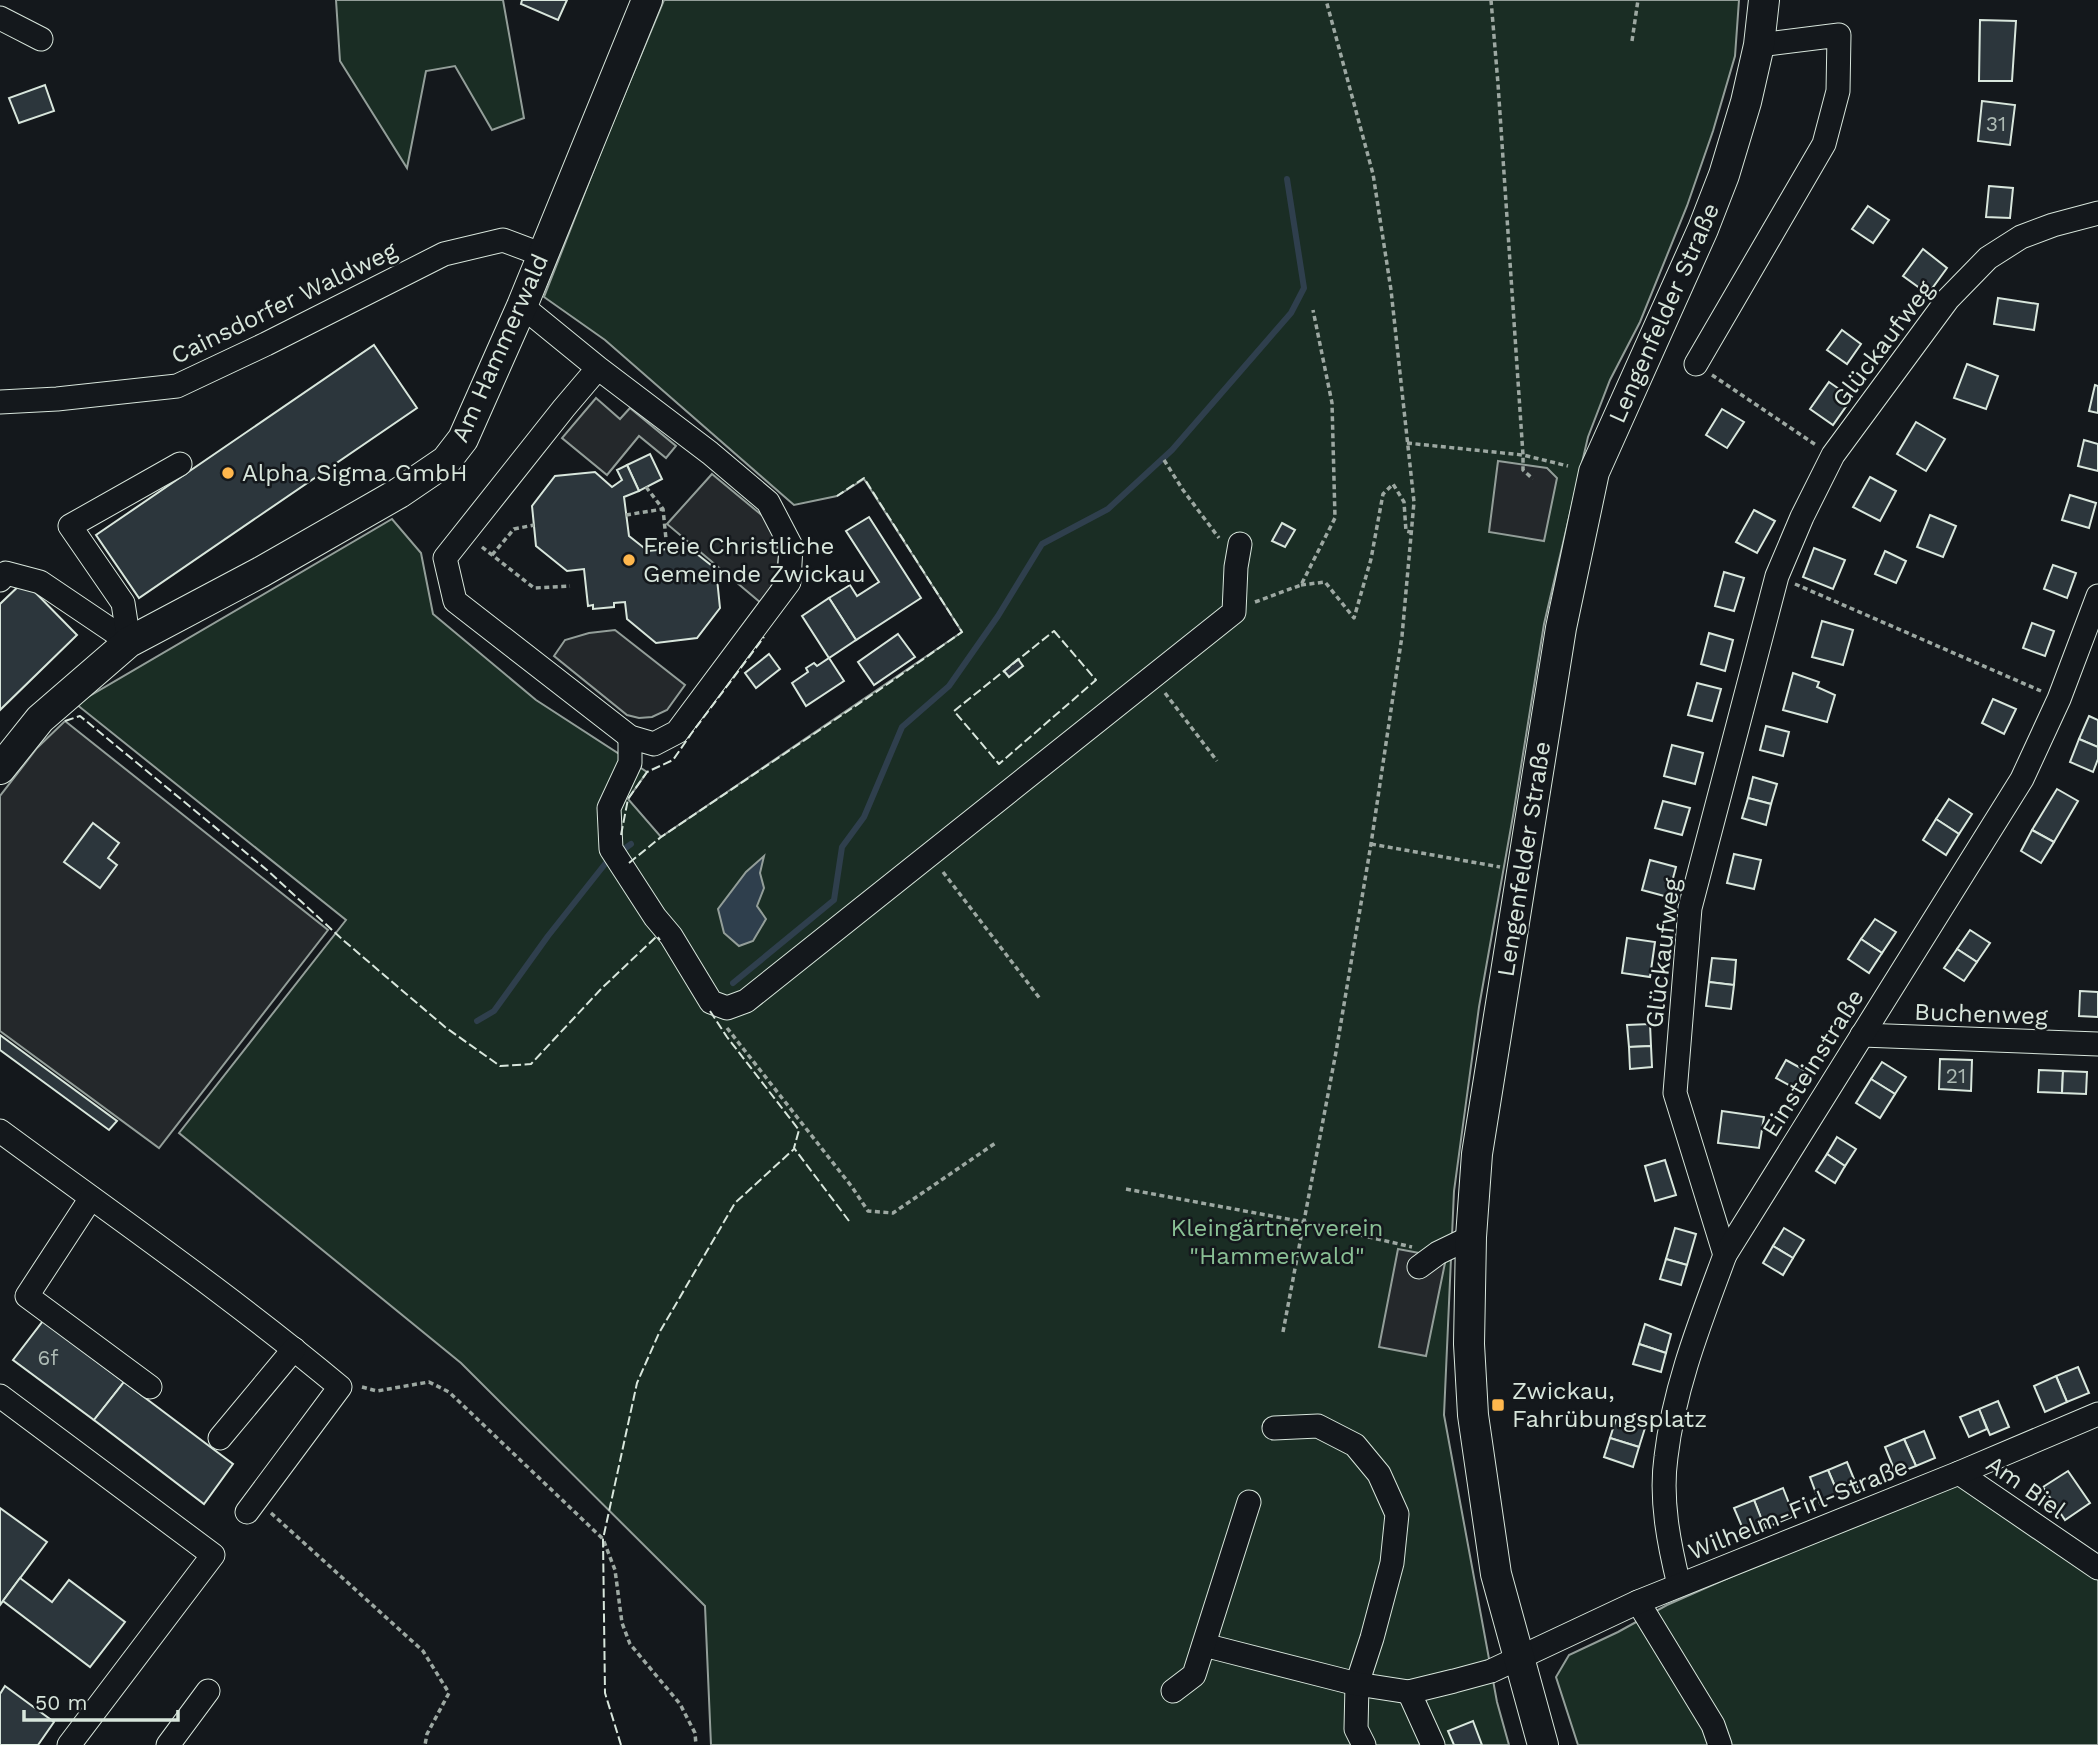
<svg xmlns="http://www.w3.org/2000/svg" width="2098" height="1745" viewBox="0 0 2098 1745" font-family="'Work Sans',sans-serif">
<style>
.green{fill:#1a2d24;stroke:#939e99;stroke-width:2}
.parking{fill:#24282b;stroke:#939e99;stroke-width:2}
.water{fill:#2f3f4d;stroke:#939e99;stroke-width:2}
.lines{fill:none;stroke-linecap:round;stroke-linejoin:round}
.stream{stroke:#2f3f4d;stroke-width:6}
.building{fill:#2c363c;stroke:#d8e6dc;stroke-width:2}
.minor-casing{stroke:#d8e6dc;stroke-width:25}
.major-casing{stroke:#d8e6dc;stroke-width:32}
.path{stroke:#9da8a2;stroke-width:3.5;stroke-dasharray:5 3.5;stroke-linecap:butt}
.minor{stroke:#14181c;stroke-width:23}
.major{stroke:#14181c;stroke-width:30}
.fence{stroke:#d8e6dc;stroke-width:2;stroke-dasharray:9 3.5;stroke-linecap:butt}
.poi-dot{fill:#ffb74d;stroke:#14181c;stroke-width:2.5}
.labels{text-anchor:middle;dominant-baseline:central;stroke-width:5;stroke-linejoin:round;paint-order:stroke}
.number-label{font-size:21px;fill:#adbab4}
.street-label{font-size:24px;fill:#d8e6dc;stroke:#14181c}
.poi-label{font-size:24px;fill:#d8e6dc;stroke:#14181c;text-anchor:start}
.park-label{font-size:24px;fill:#8ac095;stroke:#14181c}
</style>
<rect width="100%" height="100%" fill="#14181c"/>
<g class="green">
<path d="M 336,0 L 503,0 L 524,118 L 492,130 L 455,66 L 426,71 L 407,168 L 340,61 Z"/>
<path d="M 664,0 L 1739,0 L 1735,56 L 1713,131 L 1687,206 L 1640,322 L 1610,380 L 1588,437 L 1544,624 L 1513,816 L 1479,1007 L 1454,1191 L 1444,1415 L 1497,1702 L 1509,1745 L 711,1745 L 705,1606 L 461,1363 L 179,1133 L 346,920 L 76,704 L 392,519 L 421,553 L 433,614 L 536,700 L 647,772 L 628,799 L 661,837 L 962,632 L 864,479 L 837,496 L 794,505 L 605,340 L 544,297 L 607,136 Z"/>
<path d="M 1961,1483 L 2098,1577 L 2098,1745 L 1578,1745 L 1556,1677 L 1569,1655 L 1618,1632 L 1667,1605 L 1812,1541 Z"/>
</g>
<g class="parking">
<path d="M 596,398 L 620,419 L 630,408 L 676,446 L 666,458 L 639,436 L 607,475 L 562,438 Z"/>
<path d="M 1498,461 L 1547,468 L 1557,478 L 1544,541 L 1489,532 Z"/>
<path d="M 712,474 L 764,517 L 775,535 L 779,555 L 777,570 L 770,590 L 761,603 L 667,524 Z"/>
<path d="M 615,630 L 685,685 L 667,710 L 652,717 L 639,718 L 627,715 L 554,656 L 565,640 L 589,633 Z"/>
<path d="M 65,721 L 328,930 L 159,1148 L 0,1031 L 0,796 L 37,748 Z"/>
<path d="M 1398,1249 L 1446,1258 L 1426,1356 L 1379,1347 Z"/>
</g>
<path class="water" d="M 764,856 L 760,873 L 764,888 L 757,906 L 766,919 L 753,941 L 739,946 L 724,933 L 718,909 L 746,872 Z"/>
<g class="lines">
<g class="stream">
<path d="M 620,852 L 631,844"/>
<path d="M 733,983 L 834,900 L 842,847 L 864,817 L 902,727 L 949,686 L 998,616 L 1042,544 L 1108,509 L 1172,450 L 1291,313 L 1304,288 L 1287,179"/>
<path d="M 477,1021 L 494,1011 L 548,936 L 609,859"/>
</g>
</g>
<g class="building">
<path d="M 522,0 L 567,0 L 558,20 L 521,4 Z"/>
<path d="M 1980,20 L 2016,21 L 2012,81 L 1979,81 Z"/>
<path d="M 45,85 L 54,111 L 19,123 L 9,98 Z"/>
<path d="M 1982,101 L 2015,105 L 2010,145 L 1978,141 Z"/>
<path d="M 1989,186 L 2013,188 L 2010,218 L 1986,217 Z"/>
<path d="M 1868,206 L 1889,220 L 1873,243 L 1852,229 Z"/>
<path d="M 1923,249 L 1947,268 L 1928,294 L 1903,276 Z"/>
<path d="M 1998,298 L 2038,304 L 2034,330 L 1994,324 Z"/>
<path d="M 1842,330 L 1861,344 L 1847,364 L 1827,350 Z"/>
<path d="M 374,345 L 417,408 L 139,598 L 96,535 Z"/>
<path d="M 1967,364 L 1998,376 L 1986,409 L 1954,398 Z"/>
<path d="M 1829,382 L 1852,398 L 1833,425 L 1810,409 Z"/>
<path d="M 2095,385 L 2098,386 L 2098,413 L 2089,411 Z"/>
<path d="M 1722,409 L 1744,422 L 1727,448 L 1706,435 Z"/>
<path d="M 1916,422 L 1945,439 L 1926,471 L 1897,454 Z"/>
<path d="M 2084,440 L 2098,444 L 2098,471 L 2078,466 Z"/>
<path d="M 650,454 L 662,479 L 639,491 L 627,465 Z"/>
<path d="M 627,465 L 639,491 L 624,497 L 629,536 L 648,551 L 688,547 L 716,569 L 720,608 L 697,638 L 656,643 L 627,619 L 625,602 L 614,603 L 614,607 L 593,609 L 593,605 L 588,606 L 584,569 L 567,571 L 536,546 L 532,506 L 555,476 L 595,472 L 612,487 L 622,480 L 617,470 Z"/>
<path d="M 1870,477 L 1896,491 L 1880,521 L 1853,507 Z"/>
<path d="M 2070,495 L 2096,503 L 2089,528 L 2062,520 Z"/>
<path d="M 1754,510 L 1775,521 L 1757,553 L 1736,542 Z"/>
<path d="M 1930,515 L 1956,526 L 1943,557 L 1917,547 Z"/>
<path d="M 869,517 L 921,598 L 856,640 L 829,598 L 850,585 L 857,596 L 879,582 L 846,531 Z"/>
<path d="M 1282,523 L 1295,530 L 1285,547 L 1272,541 Z"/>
<path d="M 1814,548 L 1845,560 L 1833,589 L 1803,577 Z"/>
<path d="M 1885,551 L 1906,561 L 1896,583 L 1875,574 Z"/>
<path d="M 2053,565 L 2076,573 L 2067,598 L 2044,589 Z"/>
<path d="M 1724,572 L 1744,578 L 1734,611 L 1715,606 Z"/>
<path d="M 24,581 L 77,635 L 0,710 L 0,604 Z"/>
<path d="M 829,598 L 856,640 L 829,658 L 802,616 Z"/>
<path d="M 1822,621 L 1853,630 L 1843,665 L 1812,657 Z"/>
<path d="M 2032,623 L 2054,631 L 2045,656 L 2023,648 Z"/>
<path d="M 1709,633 L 1733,640 L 1725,671 L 1701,664 Z"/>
<path d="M 898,634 L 915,657 L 874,685 L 858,662 Z"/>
<path d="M 769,654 L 780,669 L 756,688 L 745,673 Z"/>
<path d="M 829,658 L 844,681 L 806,706 L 792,683 L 808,672 L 806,668 L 814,663 L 817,666 Z"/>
<path d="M 1018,659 L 1023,666 L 1009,677 L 1004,671 Z"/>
<path d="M 1793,673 L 1819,682 L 1817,687 L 1835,695 L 1827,722 L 1783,710 Z"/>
<path d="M 1697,683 L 1721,689 L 1712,721 L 1688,715 Z"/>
<path d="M 1993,699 L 2016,709 L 2004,734 L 1982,723 Z"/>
<path d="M 2089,716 L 2098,720 L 2098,747 L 2079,739 Z"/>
<path d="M 1766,726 L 1789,732 L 1783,756 L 1760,750 Z"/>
<path d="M 2079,739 L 2098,747 L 2098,759 L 2093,772 L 2070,762 Z"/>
<path d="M 1672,745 L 1703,753 L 1695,784 L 1664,776 Z"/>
<path d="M 1753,777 L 1777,784 L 1771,804 L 1748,798 Z"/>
<path d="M 2057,789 L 2078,801 L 2054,842 L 2032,830 Z"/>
<path d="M 1748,798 L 1771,804 L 1766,825 L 1742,818 Z"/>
<path d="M 1949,799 L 1972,814 L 1959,834 L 1936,819 Z"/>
<path d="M 1663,801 L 1690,808 L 1682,835 L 1655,828 Z"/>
<path d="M 1936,819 L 1959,834 L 1946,855 L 1923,840 Z"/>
<path d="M 93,823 L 119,843 L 108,858 L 117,865 L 100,888 L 64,862 Z"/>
<path d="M 2032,830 L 2054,842 L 2041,863 L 2021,851 Z"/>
<path d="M 1734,854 L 1761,860 L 1754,889 L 1727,883 Z"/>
<path d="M 1650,860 L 1676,867 L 1668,897 L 1642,890 Z"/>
<path d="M 1875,919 L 1896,932 L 1882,953 L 1861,939 Z"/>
<path d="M 1970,930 L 1990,943 L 1977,962 L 1957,949 Z"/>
<path d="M 1627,938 L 1655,942 L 1650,977 L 1622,973 Z"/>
<path d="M 1861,939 L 1882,953 L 1869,973 L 1848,959 Z"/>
<path d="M 1957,949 L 1977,962 L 1964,981 L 1944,968 Z"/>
<path d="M 1712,958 L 1736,960 L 1734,985 L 1709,982 Z"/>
<path d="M 1709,982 L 1734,985 L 1731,1009 L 1706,1006 Z"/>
<path d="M 2080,991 L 2098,992 L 2098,1017 L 2079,1016 Z"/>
<path d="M 1650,1024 L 1651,1046 L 1629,1047 L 1627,1025 Z"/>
<path d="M 0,1035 L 117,1121 L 109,1130 L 0,1050 Z"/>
<path d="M 1651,1046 L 1652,1067 L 1630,1069 L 1629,1047 Z"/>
<path d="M 1940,1059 L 1972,1060 L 1971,1091 L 1939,1089 Z"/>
<path d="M 1786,1060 L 1806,1071 L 1796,1089 L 1776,1078 Z"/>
<path d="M 1882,1062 L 1906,1077 L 1895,1094 L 1871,1079 Z"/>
<path d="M 2039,1070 L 2063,1071 L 2062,1093 L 2038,1092 Z"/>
<path d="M 2063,1071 L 2087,1072 L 2086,1094 L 2062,1093 Z"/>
<path d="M 1871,1079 L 1895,1094 L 1880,1118 L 1856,1103 Z"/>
<path d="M 1722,1111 L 1764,1117 L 1759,1148 L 1718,1143 Z"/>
<path d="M 1837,1137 L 1856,1149 L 1845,1166 L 1827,1154 Z"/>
<path d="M 1827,1154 L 1845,1166 L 1835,1183 L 1816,1171 Z"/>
<path d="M 1665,1160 L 1676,1195 L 1655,1201 L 1645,1166 Z"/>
<path d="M 1675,1228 L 1696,1234 L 1687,1265 L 1666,1259 Z"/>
<path d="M 1784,1228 L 1804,1240 L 1793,1258 L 1773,1246 Z"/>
<path d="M 1773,1246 L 1793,1258 L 1783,1275 L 1763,1263 Z"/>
<path d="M 1666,1259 L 1687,1265 L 1681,1285 L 1660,1279 Z"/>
<path d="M 43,1321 L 124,1382 L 94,1420 L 13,1360 Z"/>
<path d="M 1645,1324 L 1671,1334 L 1666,1353 L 1639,1344 Z"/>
<path d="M 1639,1344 L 1666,1353 L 1661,1372 L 1633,1364 Z"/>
<path d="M 2078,1367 L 2089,1393 L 2067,1402 L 2056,1376 Z"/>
<path d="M 2056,1376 L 2067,1402 L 2045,1412 L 2034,1386 Z"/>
<path d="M 124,1382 L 233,1464 L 204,1504 L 94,1420 Z"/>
<path d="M 1998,1401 L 2009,1427 L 1990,1435 L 1979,1409 Z"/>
<path d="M 1979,1409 L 1987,1429 L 1969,1437 L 1960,1417 Z"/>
<path d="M 1616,1419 L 1645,1428 L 1639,1447 L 1610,1438 Z"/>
<path d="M 1924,1431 L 1935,1458 L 1916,1466 L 1904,1439 Z"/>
<path d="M 1610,1438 L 1639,1447 L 1633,1467 L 1604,1457 Z"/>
<path d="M 1904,1439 L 1916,1466 L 1896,1474 L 1885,1447 Z"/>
<path d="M 1847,1462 L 1858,1489 L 1839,1496 L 1828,1470 Z"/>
<path d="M 1828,1470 L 1839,1496 L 1820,1504 L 1810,1477 Z"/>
<path d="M 2068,1471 L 2090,1503 L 2065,1520 L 2043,1487 Z"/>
<path d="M 1783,1488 L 1794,1516 L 1765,1528 L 1754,1500 Z"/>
<path d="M 1754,1500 L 1765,1528 L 1746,1536 L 1734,1508 Z"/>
<path d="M 0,1508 L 47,1542 L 0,1605 Z"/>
<path d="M 20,1578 L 52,1602 L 69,1580 L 125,1622 L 90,1667 L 3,1601 Z"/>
<path d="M 5,1686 L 54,1722 L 38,1745 L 0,1745 L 0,1694 Z"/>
<path d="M 1473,1721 L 1482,1745 L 1454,1745 L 1448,1731 Z"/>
</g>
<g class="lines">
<defs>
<g id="minor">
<path d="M 0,18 L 41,39"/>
<path d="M 522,306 L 598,368 L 710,453 L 768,502 L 791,546 L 789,582 L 677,732 L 654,744 L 630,737 L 455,601 L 445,558 L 564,408 L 598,368"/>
<path d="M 1696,364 L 1824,144 L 1838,91 L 1839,35 L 1759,45"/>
<path d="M 0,402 L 57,399 L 177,386 L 266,344 L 444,254 L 503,240 L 543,255"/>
<path d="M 0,580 L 6,573 L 40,582 L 129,642"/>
<path d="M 129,642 L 123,603 L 70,526 L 180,464"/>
<path d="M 630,737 L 630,763 L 609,808 L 611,849 L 655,917 L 671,936 L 711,1002 L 727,1008 L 746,1001 L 1234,612 L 1236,567 L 1240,544"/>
<path d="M 1862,1035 L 2098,1044"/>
<path d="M 0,1131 C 114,1215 231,1296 340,1387 L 247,1512"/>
<path d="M 91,1198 L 27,1296 L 150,1387"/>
<path d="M 1725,1255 L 1675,1093 L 1690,908 L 1777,576 L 1802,517 L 1833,455 L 1948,299 L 1988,258 L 2021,237 L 2053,225 L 2098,213"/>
<path d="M 1419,1267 L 1438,1253 L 1471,1237"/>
<path d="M 0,1396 L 213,1555 L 69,1745"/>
<path d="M 1274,1428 L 1318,1426 L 1355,1445 L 1379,1474 L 1397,1514 L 1392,1563 L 1372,1638 L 1357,1684 L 1356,1729 L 1364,1745"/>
<path d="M 220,1438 L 294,1349"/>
<path d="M 1959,1473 L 2098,1568"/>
<path d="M 1679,1585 C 1669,1544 1660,1500 1666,1457 C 1674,1387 1701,1320 1725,1255 L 2022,779 L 2059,699 L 2098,596"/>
<path d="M 1638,1602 L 1713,1725 L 1720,1745"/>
<path d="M 1204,1645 L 1357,1684 L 1409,1692 L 1454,1681 L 1491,1671 L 1638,1602 L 1959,1473 L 2098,1414"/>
<path d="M 1173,1691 L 1194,1675 L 1249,1502"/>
<path d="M 1409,1692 L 1433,1745"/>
<path d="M 168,1745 L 208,1691"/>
</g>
<g id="major">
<path d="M 0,769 L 40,719 L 129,642 L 261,572 L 399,493 L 446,461 L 463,439 L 522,306 L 647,0"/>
<path d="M 1543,1745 L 1496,1574 L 1473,1415 L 1469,1344 L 1471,1237 L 1477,1154 L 1561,628 L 1594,472 L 1703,229 L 1724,175 L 1746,102 L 1759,45 L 1764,0"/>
</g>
</defs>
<use href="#minor" class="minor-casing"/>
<use href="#major" class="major-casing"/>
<g class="path">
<path d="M 1491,0 L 1498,84 L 1523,455 L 1523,470 L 1533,479"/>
<path d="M 1632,41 L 1638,0"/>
<path d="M 1712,375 L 1816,445"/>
<path d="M 1407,443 L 1523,455 L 1568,466"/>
<path d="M 1164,460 L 1183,490 L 1219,538"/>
<path d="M 646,487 L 663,509 L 667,549"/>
<path d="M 626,515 L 663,509"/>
<path d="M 482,547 L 534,588 L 570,586"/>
<path d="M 492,555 L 514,529 L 534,525"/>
<path d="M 1795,584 L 2041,691"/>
<path d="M 1301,585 L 1325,582 L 1354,618 L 1371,559 L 1383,494 L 1393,484 L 1404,502 L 1406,531 L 1410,532"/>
<path d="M 1255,602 L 1301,585 L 1335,518 L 1332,403 L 1313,310"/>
<path d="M 1165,693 L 1217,761"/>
<path d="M 1371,844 L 1500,867"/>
<path d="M 943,872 L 1041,1000"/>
<path d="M 727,1028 L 852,1187 L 868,1211 L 893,1213 L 997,1142"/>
<path d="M 1126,1189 L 1304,1222 L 1412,1247"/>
<path d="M 1283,1332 L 1336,1052 L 1371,844 L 1402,636 L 1414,502 L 1391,290 L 1373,174 L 1326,0"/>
<path d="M 362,1387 L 377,1391 L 429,1382 L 449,1392 L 603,1539 L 615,1570 L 622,1623 L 630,1644 L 680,1704 L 695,1733 L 696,1745"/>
<path d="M 271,1513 L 423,1651 L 449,1693 L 427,1734 L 425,1745"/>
</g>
<use href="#minor" class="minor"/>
<use href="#major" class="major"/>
<g class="fence">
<path d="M 1054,631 L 1096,680 L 999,764 L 954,711 Z"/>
<path d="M 65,721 L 80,716 L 267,870 L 343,940 L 445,1027 L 500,1066 L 531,1064 L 602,988 L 657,936 L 660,940"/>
<path d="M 621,835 L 628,799 L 647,772 L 673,760 L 691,734 L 764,637"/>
<path d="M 629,863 L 661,837 L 879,690 L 962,632 L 864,478 L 837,496"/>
<path d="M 710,1011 L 727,1037 L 799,1130 L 794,1148 L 849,1221"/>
<path d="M 621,1745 L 605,1693 L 603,1539 L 637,1383 L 659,1333 L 735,1203 L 794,1149"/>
</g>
</g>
<g class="poi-dot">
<circle cx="228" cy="473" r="7"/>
<circle cx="629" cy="560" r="7"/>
<rect x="1491" y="1398" width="14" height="14" rx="3.5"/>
</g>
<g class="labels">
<g class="number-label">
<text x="1996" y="123">31</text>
<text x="1956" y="1075">21</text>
<text x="48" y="1357">6f</text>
</g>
<g class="street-label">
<text transform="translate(284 303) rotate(-26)">Cainsdorfer Waldweg</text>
<text transform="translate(1664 313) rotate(-66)">Lengenfelder Straße</text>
<text transform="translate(1883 344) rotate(-53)">Glückaufweg</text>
<text transform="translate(500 348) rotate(-66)">Am Hammerwald</text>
<text transform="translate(1524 859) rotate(-81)">Lengenfelder Straße</text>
<text transform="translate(1663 953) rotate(-83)">Glückaufweg</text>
<text transform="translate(1981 1014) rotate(2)">Buchenweg</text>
<text transform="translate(1813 1063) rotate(-58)">Einsteinstraße</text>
<text transform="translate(2026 1487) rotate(35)">Am Biel</text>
<text transform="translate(1798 1509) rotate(-22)">Wilhelm-Firl-Straße</text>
</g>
<g class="poi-label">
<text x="242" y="473">Alpha Sigma GmbH</text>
<text x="643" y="546">Freie Christliche<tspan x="643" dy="28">Gemeinde Zwickau</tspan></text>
<text x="1512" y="1391">Zwickau,<tspan x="1512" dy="28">Fahrübungsplatz</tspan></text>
</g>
<g class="park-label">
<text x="1277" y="1228">Kleingärtnerverein<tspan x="1277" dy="28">"Hammerwald"</tspan></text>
</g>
</g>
<path d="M24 1710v10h154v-10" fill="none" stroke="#d8e6dc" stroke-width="3.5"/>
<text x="35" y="1710" font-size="21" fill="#d8e6dc" stroke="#14181c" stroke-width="5" paint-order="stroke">50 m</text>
</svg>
